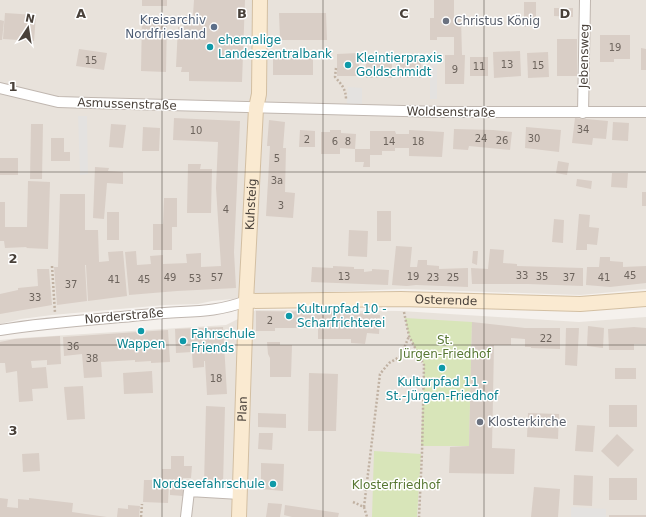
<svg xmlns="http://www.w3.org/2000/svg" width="646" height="517" viewBox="0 0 646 517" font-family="'DejaVu Sans',sans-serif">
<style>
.residential{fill:#e8e2db}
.green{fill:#d8e5b9}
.parking{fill:#e4e2e0}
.building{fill:#d9cec6}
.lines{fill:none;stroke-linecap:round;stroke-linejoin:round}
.street-casing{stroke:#c0b7b0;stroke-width:12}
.secondary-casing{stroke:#d3bfa2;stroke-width:16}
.path{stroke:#c0b1a2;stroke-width:2.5;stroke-dasharray:2 2;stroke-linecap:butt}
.street{stroke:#fff;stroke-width:10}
.secondary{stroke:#faead1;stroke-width:14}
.grid{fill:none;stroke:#49413a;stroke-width:1;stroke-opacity:0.55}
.worship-dot{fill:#6b7280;stroke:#fff;stroke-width:1.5}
.service-dot{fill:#5c6f8a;stroke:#fff;stroke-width:1.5}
.culture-dot{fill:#0f9aa8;stroke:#fff;stroke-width:1.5}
.labels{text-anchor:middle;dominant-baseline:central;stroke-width:3;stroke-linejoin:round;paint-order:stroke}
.number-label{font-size:10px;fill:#6d645d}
.service-label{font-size:12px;fill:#4e5e75;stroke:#fff;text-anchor:end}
.worship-label{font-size:12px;fill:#5b616d;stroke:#fff;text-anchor:start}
.culture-label{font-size:12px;fill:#0d838f;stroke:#fff;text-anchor:start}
.street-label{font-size:12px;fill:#49413a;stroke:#fff}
.park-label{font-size:12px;fill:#577732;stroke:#fff}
.grid-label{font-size:13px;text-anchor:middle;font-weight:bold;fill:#49413a;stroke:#fff;stroke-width:3;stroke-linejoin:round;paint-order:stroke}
</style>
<rect width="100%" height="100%" fill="#f5f1ed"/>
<g class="residential">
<path d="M 0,0 L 646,0 L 646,289 L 580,295 L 403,289 L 247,295 L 233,299 L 212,301 L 198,304 L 165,305 L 52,315 L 21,319 L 0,324 Z"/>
<path d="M 256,310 L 401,311 L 579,322 L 646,317 L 646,517 L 0,517 L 0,340 L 21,338 L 226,325 Z"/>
</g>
<g class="green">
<path d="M 405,318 L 472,322 L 469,446 L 421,446 L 424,365 L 409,336 Z"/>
<path d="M 374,451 L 421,454 L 417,517 L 372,517 Z"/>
</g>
<g class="parking">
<rect x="430" y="52" width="7" height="47"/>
<path d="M 348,87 L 362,88 L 362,110 L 346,110 Z"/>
<path d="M 78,116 L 87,116 L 88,174 L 80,175 Z"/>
<path d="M 571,507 L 606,509 L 606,517 L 571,517 Z"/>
</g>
<g class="building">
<rect x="142" y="0" width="25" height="6"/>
<path d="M 194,0 L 245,0 L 242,82 L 189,81 L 189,72 L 181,72 L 182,67 L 176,67 L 178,27 L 184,27 L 185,15 L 193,15 Z"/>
<path d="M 434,0 L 454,0 L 454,18 L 461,18 L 462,55 L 465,55 L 464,84 L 445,84 L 445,55 L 454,55 L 454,37 L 437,37 L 437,40 L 430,40 L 430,18 L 434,18 Z"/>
<rect x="524" y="2" width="12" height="25"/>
<path d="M 554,8 L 573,8 L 573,17 L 554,16 Z"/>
<path d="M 5,13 L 36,15 L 34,41 L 3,39 Z"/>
<path d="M 279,13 L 326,13 L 327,40 L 280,40 Z"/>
<path d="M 142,17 L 167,18 L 166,72 L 141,71 Z"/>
<path d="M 0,20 L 4,21 L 2,40 L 0,40 Z"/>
<path d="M 600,35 L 630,35 L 630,59 L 614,59 L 614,62 L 600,62 Z"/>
<rect x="557" y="39" width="20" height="37"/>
<path d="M 641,48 L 646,49 L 646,70 L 641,70 Z"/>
<path d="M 79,49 L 107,53 L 104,70 L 76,66 Z"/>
<path d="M 520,51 L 521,76 L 494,78 L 493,52 Z"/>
<path d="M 548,52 L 549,77 L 528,78 L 527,53 Z"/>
<path d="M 359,53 L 359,76 L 337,76 L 337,54 Z"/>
<path d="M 392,54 L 392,78 L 366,78 L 366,55 Z"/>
<rect x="273" y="55" width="40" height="20"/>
<rect x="470" y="57" width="18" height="19"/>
<path d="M 421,60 L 422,78 L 397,78 L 396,61 Z"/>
<path d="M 174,118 L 240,121 L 234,252 L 236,288 L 177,291 L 129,295 L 125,252 L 136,251 L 137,265 L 151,264 L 150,256 L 163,255 L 163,264 L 187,263 L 186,254 L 201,253 L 201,267 L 221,266 L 216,188 L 218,142 L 173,140 Z"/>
<path d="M 575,118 L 608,121 L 606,139 L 593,138 L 592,145 L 572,143 Z"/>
<path d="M 269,120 L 285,122 L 283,148 L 286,148 L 285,192 L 295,193 L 293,218 L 266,216 L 270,146 L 267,146 Z"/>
<path d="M 613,122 L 629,123 L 628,141 L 612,140 Z"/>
<path d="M 31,124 L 43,124 L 42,179 L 30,179 Z"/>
<path d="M 111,124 L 126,125 L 123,148 L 109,147 Z"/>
<path d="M 143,127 L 160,128 L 159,151 L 142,151 Z"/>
<path d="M 526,127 L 561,130 L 559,152 L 525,148 Z"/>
<path d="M 454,129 L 493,130 L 512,132 L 510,150 L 469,146 L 468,150 L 453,149 Z"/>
<path d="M 300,130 L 315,131 L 315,147 L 299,147 Z"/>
<path d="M 330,130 L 341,130 L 341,133 L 356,134 L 355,149 L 340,148 L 340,154 L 321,154 L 321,132 L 330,132 Z"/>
<path d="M 409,130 L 444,132 L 442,157 L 409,156 L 409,148 L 395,148 L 395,151 L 382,151 L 382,155 L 370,155 L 370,167 L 363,167 L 364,162 L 355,162 L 355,149 L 370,149 L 370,131 L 395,131 L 396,134 L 409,134 Z"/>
<path d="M 51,138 L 64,138 L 64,152 L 70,152 L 70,161 L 51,161 Z"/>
<rect x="0" y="158" width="18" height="17"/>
<path d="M 558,161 L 569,163 L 567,175 L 556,173 Z"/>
<path d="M 188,164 L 201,164 L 200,169 L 212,169 L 211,213 L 187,213 Z"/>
<path d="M 95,167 L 109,168 L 108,171 L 123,172 L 123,184 L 107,183 L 104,219 L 93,218 Z"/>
<path d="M 612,173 L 628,173 L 627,188 L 611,187 Z"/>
<path d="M 577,179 L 592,181 L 591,189 L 576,186 Z"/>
<path d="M 28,181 L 50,182 L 48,249 L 26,248 L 27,247 L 5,248 L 4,241 L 0,241 L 0,202 L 5,202 L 5,227 L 27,227 Z"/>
<rect x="642" y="192" width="4" height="14"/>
<path d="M 60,194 L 85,194 L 85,230 L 98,230 L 99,262 L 109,261 L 108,252 L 123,251 L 127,296 L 88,301 L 86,265 L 85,265 L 87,301 L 57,305 L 54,267 L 58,267 Z"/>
<path d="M 164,198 L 177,198 L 177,227 L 172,227 L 172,250 L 153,250 L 153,224 L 163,224 Z"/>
<rect x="377" y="211" width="14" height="30"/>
<rect x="107" y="212" width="12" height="28"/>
<path d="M 579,214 L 590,215 L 589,227 L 599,228 L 597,245 L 587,244 L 587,250 L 576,250 Z"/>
<path d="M 554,219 L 564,220 L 563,243 L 552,242 Z"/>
<path d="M 349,230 L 368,231 L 367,257 L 348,256 Z"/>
<path d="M 396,246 L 412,247 L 410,267 L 417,267 L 418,260 L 427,260 L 427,265 L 439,266 L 439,269 L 468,268 L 468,287 L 416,285 L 407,286 L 392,285 Z"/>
<path d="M 490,249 L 504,250 L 503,263 L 517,264 L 517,266 L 583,268 L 583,286 L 528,284 L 472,284 L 471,268 L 488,269 Z"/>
<path d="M 473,251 L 478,251 L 477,265 L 472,263 Z"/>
<path d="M 600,257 L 610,257 L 610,261 L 623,262 L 623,267 L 646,266 L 646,283 L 610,287 L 586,285 L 587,267 L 599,267 Z"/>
<path d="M 333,266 L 354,267 L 354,269 L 364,269 L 364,272 L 372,271 L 372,269 L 389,270 L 388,285 L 311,282 L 312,267 L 333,268 Z"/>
<path d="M 37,269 L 49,269 L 52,305 L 0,314 L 0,294 L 18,290 L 18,288 L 38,286 Z"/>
<path d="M 256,311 L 339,312 L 380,315 L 379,334 L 367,333 L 365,344 L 351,343 L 351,339 L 318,339 L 318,328 L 275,328 L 275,331 L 256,331 Z"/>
<path d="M 472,322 L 525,328 L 560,328 L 560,349 L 531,348 L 531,347 L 525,347 L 525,339 L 511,338 L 511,345 L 494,345 L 492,448 L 515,449 L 514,474 L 449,473 L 450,447 L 469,446 Z"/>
<path d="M 588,326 L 604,328 L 603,348 L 587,346 Z"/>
<path d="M 223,327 L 227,394 L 207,395 L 205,361 L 204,361 L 204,367 L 193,368 L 192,352 L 176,353 L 175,329 Z"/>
<path d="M 634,327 L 646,328 L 646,344 L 634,344 L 634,350 L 609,350 L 608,329 Z"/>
<path d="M 566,328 L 579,328 L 577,366 L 565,365 Z"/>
<path d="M 168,330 L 170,362 L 151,363 L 151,361 L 135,362 L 135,360 L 101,362 L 102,377 L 84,378 L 82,354 L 64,356 L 63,337 Z"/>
<path d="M 60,336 L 61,364 L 47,365 L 47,360 L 31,361 L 32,368 L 46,367 L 48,388 L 32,389 L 33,401 L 19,402 L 17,371 L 6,373 L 5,363 L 0,363 L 0,342 L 15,339 Z"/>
<path d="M 267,342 L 280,342 L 280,345 L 292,345 L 291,377 L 270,377 L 270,358 L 268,354 Z"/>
<rect x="615" y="368" width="21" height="11"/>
<path d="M 152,371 L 153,393 L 124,394 L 123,373 Z"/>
<path d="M 309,373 L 338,374 L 336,431 L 308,431 Z"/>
<path d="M 83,386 L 85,419 L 67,420 L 64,387 Z"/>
<rect x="609" y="405" width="28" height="22"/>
<path d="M 206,406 L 225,407 L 223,485 L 204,484 Z"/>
<path d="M 258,413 L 286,414 L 286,428 L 258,427 Z"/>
<path d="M 528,413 L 559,414 L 558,439 L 527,437 Z"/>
<path d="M 577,425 L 595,426 L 593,452 L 575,451 Z"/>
<path d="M 259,433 L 273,433 L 272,450 L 258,449 Z"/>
<path d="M 617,434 L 634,450 L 618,467 L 601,451 Z"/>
<path d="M 39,453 L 40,471 L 23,472 L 22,454 Z"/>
<path d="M 171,456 L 184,456 L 184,466 L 192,466 L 191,478 L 183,478 L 183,496 L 170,495 L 170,479 L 162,479 L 162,469 L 171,469 Z"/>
<path d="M 261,463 L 284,464 L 283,491 L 261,489 Z"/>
<path d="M 574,475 L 593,476 L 592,506 L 573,505 Z"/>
<rect x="609" y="478" width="28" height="22"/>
<path d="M 144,480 L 158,480 L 158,483 L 169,483 L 168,503 L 143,502 Z"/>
<path d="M 534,487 L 560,489 L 558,517 L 531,517 Z"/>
<path d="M 0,498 L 8,499 L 7,507 L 18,508 L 18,499 L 29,500 L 29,498 L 73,503 L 72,512 L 107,517 L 0,517 Z"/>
<path d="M 268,503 L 282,504 L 280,517 L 266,517 Z"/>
<path d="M 128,505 L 140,506 L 139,517 L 117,517 L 118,508 L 128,509 Z"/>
<path d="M 285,505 L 339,513 L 338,517 L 292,517 L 284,515 Z"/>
<rect x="609" y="515" width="37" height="2"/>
</g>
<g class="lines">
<defs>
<g id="street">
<path d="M 0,88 L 58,102 L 91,103 L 443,112 L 646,112"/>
<path d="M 583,113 L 585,0"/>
<path d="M 0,330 C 37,324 73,321 110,318 C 128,317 146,314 165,313 C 194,311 218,312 246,301"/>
<path d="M 186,517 L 189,491 L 240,494"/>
</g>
<g id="secondary">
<path id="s1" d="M 246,301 L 401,299 L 580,304 L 646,299"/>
<path id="s2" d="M 239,517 L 246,301 L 256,108 L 259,94 L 260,0"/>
</g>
</defs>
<use href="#street" class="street-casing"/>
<use href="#secondary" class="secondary-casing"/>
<g class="path">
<path d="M 336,68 L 335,77 C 342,85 346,89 346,100"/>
<path d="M 52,266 L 55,313"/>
<path d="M 404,312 L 409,336 L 424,365 L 422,453 L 419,517"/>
<path d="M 353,502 L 364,507 L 367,517"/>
<path d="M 364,507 L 380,374 L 389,363 L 401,356 L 409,336"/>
<path d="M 141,517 L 142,504"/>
</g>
<use href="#street" class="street"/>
<use href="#secondary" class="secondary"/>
</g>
<path class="grid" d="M 162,0 L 162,517M 323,0 L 323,517M 484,0 L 484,517M 0,172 L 646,172M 0,345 L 646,345"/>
<g class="worship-dot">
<circle cx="446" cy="21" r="4"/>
<circle cx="480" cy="422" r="4"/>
</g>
<circle class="service-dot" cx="214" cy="27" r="4"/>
<g class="culture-dot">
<circle cx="210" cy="47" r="4"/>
<circle cx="348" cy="65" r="4"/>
<circle cx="289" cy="316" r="4"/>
<circle cx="141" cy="331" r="4"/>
<circle cx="183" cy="341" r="4"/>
<circle cx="442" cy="368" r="4"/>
<circle cx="273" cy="484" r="4"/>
</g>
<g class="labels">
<g class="number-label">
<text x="615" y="47">19</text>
<text x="91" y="60">15</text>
<text x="507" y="64">13</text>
<text x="538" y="65">15</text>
<text x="479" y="66">11</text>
<text x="455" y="69">9</text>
<text x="583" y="129">34</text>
<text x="196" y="130">10</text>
<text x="481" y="138">24</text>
<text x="534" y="138">30</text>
<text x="307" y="139">2</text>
<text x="502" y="140">26</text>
<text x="335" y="141">6</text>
<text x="348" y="141">8</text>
<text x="389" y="141">14</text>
<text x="418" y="141">18</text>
<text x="277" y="158">5</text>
<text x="277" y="180">3a</text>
<text x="281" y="205">3</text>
<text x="226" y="209">4</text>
<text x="522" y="275">33</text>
<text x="630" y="275">45</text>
<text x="344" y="276">13</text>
<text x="413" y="276">19</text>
<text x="542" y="276">35</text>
<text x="170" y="277">49</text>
<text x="217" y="277">57</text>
<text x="433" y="277">23</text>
<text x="453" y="277">25</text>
<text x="569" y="277">37</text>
<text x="604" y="277">41</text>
<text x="195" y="278">53</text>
<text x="114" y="279">41</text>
<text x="144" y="279">45</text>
<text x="71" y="284">37</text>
<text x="35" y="297">33</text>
<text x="270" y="320">2</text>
<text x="546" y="338">22</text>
<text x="73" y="346">36</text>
<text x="92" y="358">38</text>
<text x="216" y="378">18</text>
</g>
<g class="service-label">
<text x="206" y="20">Kreisarchiv<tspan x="206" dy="14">Nordfriesland</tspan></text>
</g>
<g class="worship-label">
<text x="454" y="21">Christus König</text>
<text x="488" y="422">Klosterkirche</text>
</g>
<g class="culture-label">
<text x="218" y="40">ehemalige<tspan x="218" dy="14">Landeszentralbank</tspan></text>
<text x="356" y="58">Kleintierpraxis<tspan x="356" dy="14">Goldschmidt</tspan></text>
<text x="297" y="309">Kulturpfad 10 -<tspan x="297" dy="14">Scharfrichterei</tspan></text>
<text x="191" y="334">Fahrschule<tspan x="191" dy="14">Friends</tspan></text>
<text x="141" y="344" text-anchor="middle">Wappen</text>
<text x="442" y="382" text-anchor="middle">Kulturpfad 11 -<tspan x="442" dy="14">St.-Jürgen-Friedhof</tspan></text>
<text x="265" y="484" text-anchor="end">Nordseefahrschule</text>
</g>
<g class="street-label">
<text transform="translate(584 56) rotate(-89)">Jebensweg</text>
<text transform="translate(127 104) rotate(2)">Asmussenstraße</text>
<text transform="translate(451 112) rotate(1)">Woldsenstraße</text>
<text stroke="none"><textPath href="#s2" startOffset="313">Kuhsteig</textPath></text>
<text stroke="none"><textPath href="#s1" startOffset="200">Osterende</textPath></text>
<text transform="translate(124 316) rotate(-5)">Norderstraße</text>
<text stroke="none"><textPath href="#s2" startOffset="108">Plan</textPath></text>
</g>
<g class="park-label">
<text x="445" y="340">St.<tspan x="445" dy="14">Jürgen-Friedhof</tspan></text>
<text x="396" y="485">Klosterfriedhof</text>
</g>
</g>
<g class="grid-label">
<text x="81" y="18">A</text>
<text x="242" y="18">B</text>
<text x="404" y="18">C</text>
<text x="565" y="18">D</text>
<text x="13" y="91">1</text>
<text x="13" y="263">2</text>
<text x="13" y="435">3</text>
</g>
<g transform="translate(28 28) rotate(12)" stroke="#ffffff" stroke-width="3" paint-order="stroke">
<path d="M0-3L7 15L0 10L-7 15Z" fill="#49413a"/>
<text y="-6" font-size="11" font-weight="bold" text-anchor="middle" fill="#49413a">N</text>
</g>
</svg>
